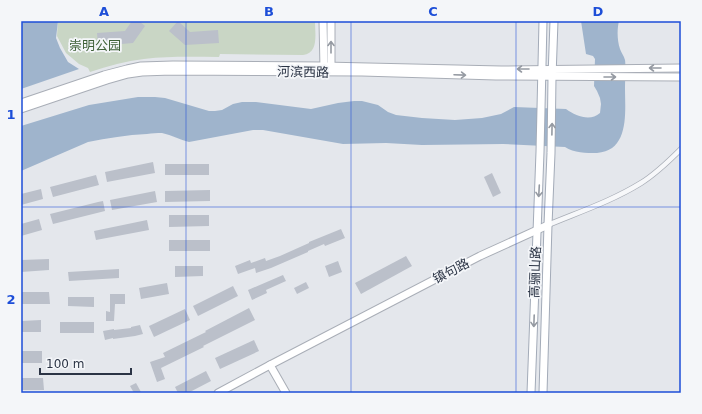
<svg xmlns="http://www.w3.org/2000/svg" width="702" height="414" viewBox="0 0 702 414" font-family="'DejaVu Sans','Noto Sans SC',sans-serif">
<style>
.green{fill:#c9d6c5}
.water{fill:#9fb4cc}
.building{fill:#bbc0ca}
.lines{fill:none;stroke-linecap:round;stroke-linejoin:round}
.street-casing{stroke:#a9aeb7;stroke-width:6}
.secondary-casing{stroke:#a9aeb7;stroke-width:9}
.primary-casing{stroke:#a3abb8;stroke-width:9}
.street{stroke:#f7f8fa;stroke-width:4.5}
.secondary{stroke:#fff;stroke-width:7}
.primary{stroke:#fff;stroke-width:7}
.oneway{stroke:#959aa2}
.grid{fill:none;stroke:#1d4ed8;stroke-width:1;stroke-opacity:0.55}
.labels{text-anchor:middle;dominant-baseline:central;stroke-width:3.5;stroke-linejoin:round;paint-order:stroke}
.park-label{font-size:13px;fill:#3f6138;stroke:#f4f6f9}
.street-label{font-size:13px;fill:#2b3445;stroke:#f4f6f9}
.neatline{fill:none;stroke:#1d4ed8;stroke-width:1.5}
.grid-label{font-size:13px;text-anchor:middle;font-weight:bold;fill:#1d4ed8}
</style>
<rect width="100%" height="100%" fill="#e4e7ec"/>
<path class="green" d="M 58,21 L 315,21 C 315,34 319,53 303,55 L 220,54 L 219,57 C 194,57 169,56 144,59 C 126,61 108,66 90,72 L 88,68 L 79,64 L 66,53 L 57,36 Z"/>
<g class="water">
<path d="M 21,21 L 58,21 L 56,38 L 60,48 L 68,62 L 79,69 L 21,89 Z"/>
<path d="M 581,21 L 619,21 C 617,29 617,40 620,49 C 621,52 624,56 625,60 C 626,67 625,80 625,88 C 625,111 630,151 597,153 C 586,153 574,153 565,147 L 503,144 L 422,145 L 386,143 L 343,144 L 263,130 L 253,130 L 189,142 C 180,140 172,135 162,133 C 157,133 152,133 147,134 C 127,135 107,138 88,142 L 21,171 L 21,126 L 89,105 L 138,97 L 155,97 L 165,98 L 209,111 L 215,111 L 222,110 L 233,104 L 242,102 L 256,102 L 311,109 L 338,103 L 354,101 L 362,101 L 378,105 L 388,112 L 396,115 L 422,118 L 455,120 L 482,118 L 501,114 L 514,107 L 566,109 C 576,116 590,122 600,113 L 601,104 L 600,98 L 597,91 L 594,86 L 595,59 L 593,56 L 586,54 Z"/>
</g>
<g class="building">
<path d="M 132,21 L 139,21 L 145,26 L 133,43 L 98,46 L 97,33 L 125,31 Z"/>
<path d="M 178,21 L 190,32 L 218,30 L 219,43 L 185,45 L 169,31 Z"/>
<path d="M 153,162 L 155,173 L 107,182 L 105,172 Z"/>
<rect x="165" y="164" width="44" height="11"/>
<path d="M 492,173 L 501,193 L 493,197 L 484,177 Z"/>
<path d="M 96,175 L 99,185 L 53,197 L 50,187 Z"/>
<path d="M 41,189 L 43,199 L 21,205 L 21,194 Z"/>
<path d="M 210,190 L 210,201 L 165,202 L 165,191 Z"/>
<path d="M 155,191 L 157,202 L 112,210 L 110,200 Z"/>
<path d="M 103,201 L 105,211 L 53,224 L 50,214 L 98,202 Z"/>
<path d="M 169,215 L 209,215 L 209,226 L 169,227 Z"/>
<path d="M 39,219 L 42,230 L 21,236 L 21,224 Z"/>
<path d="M 147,220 L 149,230 L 96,240 L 94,231 Z"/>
<path d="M 341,229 L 345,238 L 325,246 L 324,244 L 308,251 L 308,252 L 271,268 L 256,273 L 255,268 L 238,274 L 235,266 L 250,260 L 251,263 L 265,258 L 266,261 L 280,256 L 309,243 L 309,242 Z"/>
<rect x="169" y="240" width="41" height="11"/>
<path d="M 406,256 L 412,266 L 361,294 L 355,283 Z"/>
<path d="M 49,259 L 49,270 L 21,272 L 21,260 Z"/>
<path d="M 338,261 L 342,272 L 329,277 L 325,266 Z"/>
<path d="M 175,266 L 203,266 L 203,276 L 175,277 Z"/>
<path d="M 119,269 L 119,278 L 69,281 L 68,272 Z"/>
<path d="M 283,275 L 286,281 L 266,290 L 267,293 L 252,300 L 248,290 Z"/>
<path d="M 306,282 L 309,288 L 297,294 L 294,288 Z"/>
<path d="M 167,283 L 169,294 L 141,299 L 139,288 Z"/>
<path d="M 233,286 L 238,296 L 198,316 L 193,306 Z"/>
<path d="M 21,292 L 49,292 L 50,304 L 21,304 Z"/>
<path d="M 110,294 L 125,294 L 125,304 L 115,304 L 114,321 L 106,321 L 106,311 L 110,312 Z"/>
<path d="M 68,297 L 94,297 L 94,307 L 68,306 Z"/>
<path d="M 249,308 L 255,320 L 203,346 L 204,347 L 161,368 L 165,379 L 157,382 L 150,362 L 165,357 L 163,353 L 206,332 L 205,331 Z"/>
<path d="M 185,309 L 190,320 L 154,337 L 149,326 Z"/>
<path d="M 41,320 L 41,332 L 21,332 L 21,321 Z"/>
<rect x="60" y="322" width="34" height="11"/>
<path d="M 140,325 L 143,334 L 135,336 L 113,339 L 113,338 L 105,340 L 103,331 L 114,329 L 114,330 L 131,328 L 131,327 Z"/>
<path d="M 254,340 L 259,351 L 220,369 L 215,358 Z"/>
<rect x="21" y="351" width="21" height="12"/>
<path d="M 206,371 L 211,381 L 188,393 L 178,393 L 175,387 Z"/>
<path d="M 21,378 L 43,378 L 44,390 L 21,390 Z"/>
<path d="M 136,383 L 141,392 L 138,393 L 134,393 L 130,386 Z"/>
</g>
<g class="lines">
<defs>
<path id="street" d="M 548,225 C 579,212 612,201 641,183 C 654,175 670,160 681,149"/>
<g id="secondary">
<path d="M 323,21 L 324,69"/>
<path d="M 331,21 L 331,70"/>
<path d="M 21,103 L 104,75 L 127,69 L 141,66 L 173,65 L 324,66 L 501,70 L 681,68"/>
<path d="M 21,109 L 107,80 L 128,74 L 142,72 L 172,71 L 362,72 L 496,76 L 681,77"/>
<path d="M 270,365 L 286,393"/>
<path d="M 218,393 L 270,365 L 480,256 L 548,225"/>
</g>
<g id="primary">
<path d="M 531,393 L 540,152 L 543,21"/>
<path d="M 543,393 L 548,225 L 551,153 L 552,77 L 554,21"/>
</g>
</defs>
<use href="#street" class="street-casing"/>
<use href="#secondary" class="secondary-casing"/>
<use href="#primary" class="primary-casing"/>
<use href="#street" class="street"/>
<use href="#secondary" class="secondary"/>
<use href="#primary" class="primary"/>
</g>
<defs><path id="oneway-shaft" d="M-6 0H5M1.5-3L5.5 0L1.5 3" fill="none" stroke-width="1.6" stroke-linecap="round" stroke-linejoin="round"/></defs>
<g class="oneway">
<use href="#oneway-shaft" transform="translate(331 47) rotate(-90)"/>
<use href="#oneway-shaft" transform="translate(655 68) rotate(-180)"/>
<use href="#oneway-shaft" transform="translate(523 69) rotate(180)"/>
<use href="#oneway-shaft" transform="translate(460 75) rotate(2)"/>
<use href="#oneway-shaft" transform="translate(610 77)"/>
<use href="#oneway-shaft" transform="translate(552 129) rotate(-89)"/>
<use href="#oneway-shaft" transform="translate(539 191) rotate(93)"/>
<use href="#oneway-shaft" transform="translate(534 321) rotate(92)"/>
</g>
<path class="grid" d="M 186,21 L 186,393M 351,21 L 351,393M 516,21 L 516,393M 21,207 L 681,207"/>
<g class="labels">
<g class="park-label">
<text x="95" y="45">崇明公园</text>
</g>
<g class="street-label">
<text transform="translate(303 72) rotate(1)">河滨西路</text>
<text transform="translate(451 271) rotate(-27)">镇句路</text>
<text transform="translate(535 272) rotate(-88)">高骊山路</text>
</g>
</g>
<rect width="702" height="414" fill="none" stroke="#f4f6f9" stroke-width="44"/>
<path d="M40 368v6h91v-6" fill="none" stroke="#2b3445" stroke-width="2"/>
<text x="46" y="368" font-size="12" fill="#2b3445" stroke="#f4f6f9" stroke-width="3" paint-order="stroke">100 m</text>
<rect x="22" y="22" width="658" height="370" class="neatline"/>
<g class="grid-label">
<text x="104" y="16">A</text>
<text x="269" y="16">B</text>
<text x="433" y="16">C</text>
<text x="598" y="16">D</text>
<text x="11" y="119">1</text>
<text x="11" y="304">2</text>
</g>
</svg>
